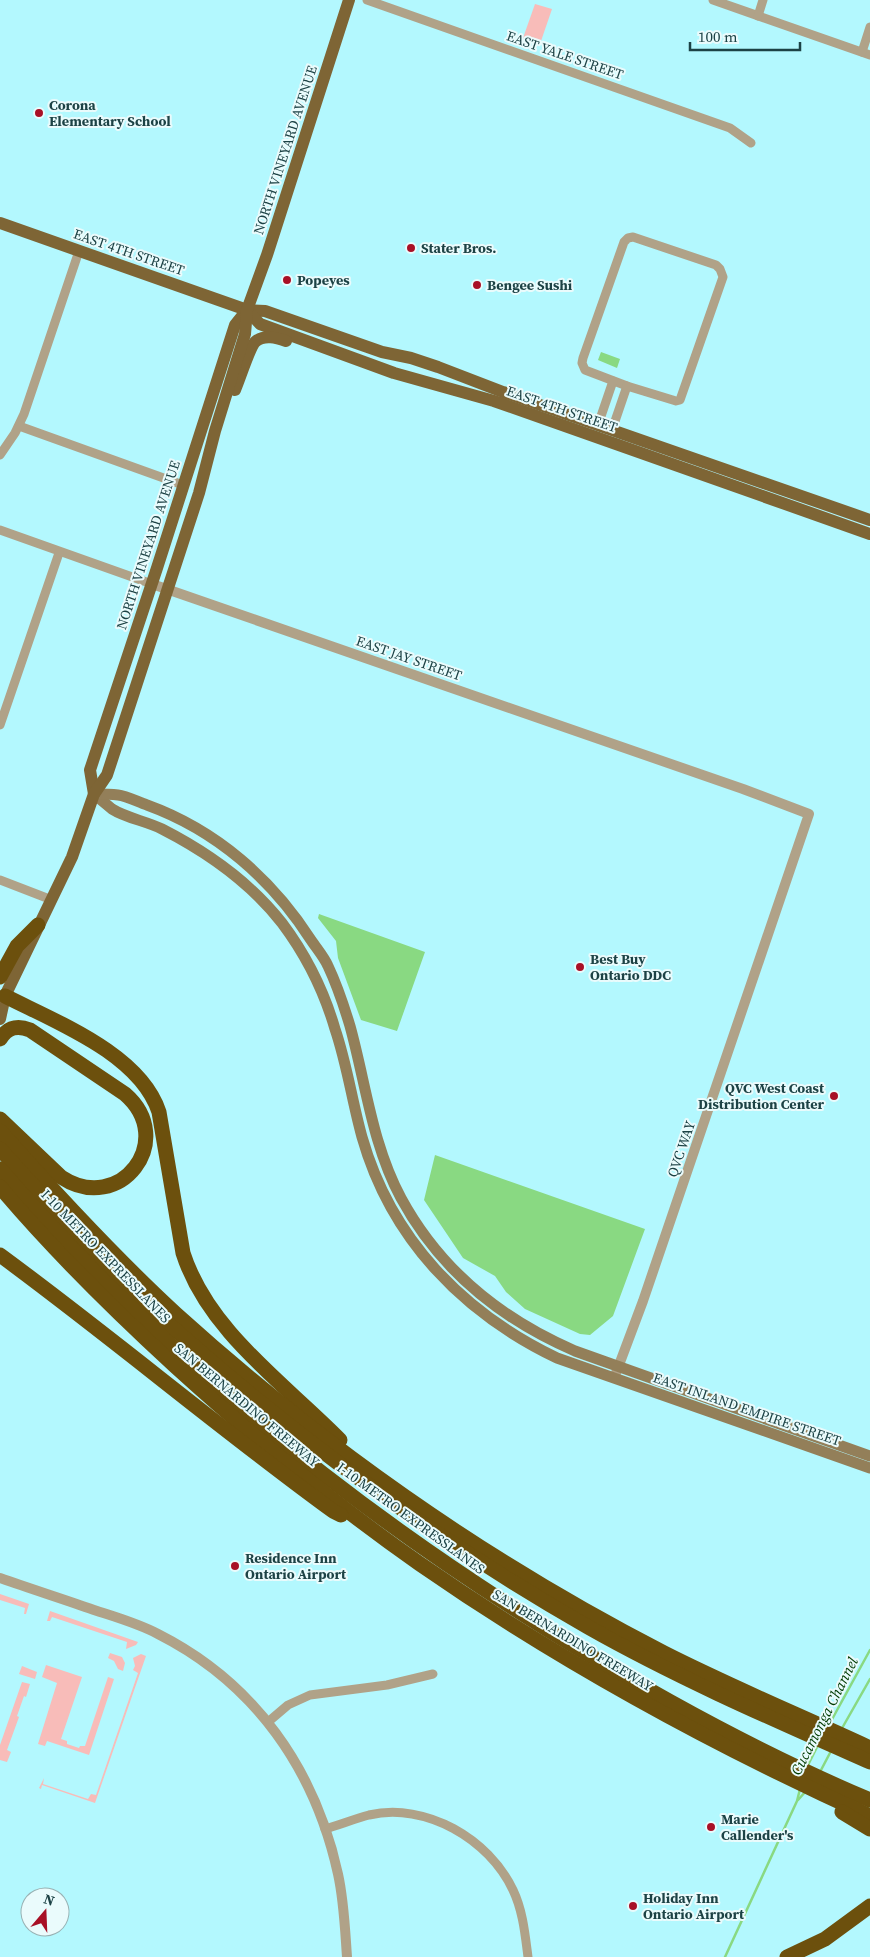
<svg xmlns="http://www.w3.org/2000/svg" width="870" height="1957" viewBox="0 0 870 1957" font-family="'Source Serif 4',serif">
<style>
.green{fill:#f8bcb9}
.water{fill:#89d982}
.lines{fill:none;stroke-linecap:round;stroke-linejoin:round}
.stream{stroke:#89d982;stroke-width:2.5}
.minor{stroke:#b0a288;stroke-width:9}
.tertiary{stroke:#b0a288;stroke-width:10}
.secondary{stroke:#937f59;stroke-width:11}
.primary{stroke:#7e6535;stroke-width:12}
.motorway{stroke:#6c500d;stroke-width:15}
.poi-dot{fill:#a81026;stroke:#eafbfc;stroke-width:2}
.labels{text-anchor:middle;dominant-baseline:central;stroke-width:4;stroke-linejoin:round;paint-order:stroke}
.street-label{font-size:14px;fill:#1c4245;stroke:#eafbfc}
.poi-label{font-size:14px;font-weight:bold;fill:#1c4245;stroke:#eafbfc;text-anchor:start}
.water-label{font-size:15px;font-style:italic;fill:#003a00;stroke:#eafbfc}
</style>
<rect width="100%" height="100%" fill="#b3f8fe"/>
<g class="green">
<path d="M 535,4 L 552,9 L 540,44 L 523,38 Z"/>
<path d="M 0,1594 L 29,1604 L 26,1614 L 24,1614 L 25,1608 L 0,1600 Z"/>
<path d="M 50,1611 L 138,1642 L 136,1645 L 126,1649 L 127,1642 L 52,1617 L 50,1621 L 47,1621 Z"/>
<path d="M 110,1653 L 122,1657 L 125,1663 L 123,1671 L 118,1669 L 114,1661 L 108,1658 Z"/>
<path d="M 141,1654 L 146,1656 L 95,1803 L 42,1785 L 41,1789 L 39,1788 L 44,1778 L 43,1784 L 88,1799 L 91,1794 L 96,1795 L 138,1673 L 133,1670 L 135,1666 L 133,1658 Z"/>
<path d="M 46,1665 L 82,1677 L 61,1739 L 67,1741 L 67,1744 L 79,1748 L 80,1746 L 85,1746 L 108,1677 L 114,1679 L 89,1755 L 47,1741 L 45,1746 L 38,1744 L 57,1683 L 42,1677 Z"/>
<path d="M 22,1666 L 37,1672 L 35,1679 L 19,1674 Z"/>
<path d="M 22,1682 L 30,1684 L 26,1697 L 24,1696 L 17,1716 L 19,1717 L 7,1750 L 11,1752 L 7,1762 L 0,1760 L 0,1745 Z"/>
</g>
<g class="water">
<path d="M 601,352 L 620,359 L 617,368 L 598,360 Z"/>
<path d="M 319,914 L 425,952 L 397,1031 L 361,1020 L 338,958 L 336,941 L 318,918 Z"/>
<path d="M 435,1155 L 645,1229 L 613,1316 L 590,1335 L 580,1334 L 525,1309 L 506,1292 L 495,1276 L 463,1258 L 424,1200 Z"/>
</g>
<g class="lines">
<g class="stream">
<path d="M 830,1723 L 870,1650"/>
<path d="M 841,1730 L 870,1679"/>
<path d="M 807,1767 L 818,1745"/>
<path d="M 820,1772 L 831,1751"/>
<path d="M 798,1800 L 806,1791"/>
<path d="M 725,1957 L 797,1801 L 800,1789"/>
</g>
<g class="minor">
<path d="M 367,0 L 730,128 L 751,143"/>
<path d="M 713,0 L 870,55"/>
<path d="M 758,16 L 763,0"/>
<path d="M 862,52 L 870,27"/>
<path d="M 633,237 L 716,265 L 720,269 L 723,277 L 680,400 L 676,401 L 627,386 L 585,370 L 582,363 L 583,358 L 624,242 L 628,238 Z"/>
<path d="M 598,425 L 613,381"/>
<path d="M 19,426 L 183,485"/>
<path d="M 612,430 L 627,386"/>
<path d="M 0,455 L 15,433 L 24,414 L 79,251"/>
<path d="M 0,530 L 152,584"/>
<path d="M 0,725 L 59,553"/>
<path d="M 0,880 L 52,900"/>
<path d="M 268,1722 L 288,1705 L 310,1695 L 387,1685 L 433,1674"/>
<path d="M 325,1829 C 339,1825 354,1819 369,1815 C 426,1802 489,1839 513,1890 C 523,1911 525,1934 528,1957"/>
</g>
<g class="tertiary">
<path d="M 152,584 L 743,789 L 809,814 L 643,1301 L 616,1373"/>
<path d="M 0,1578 C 31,1589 63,1599 94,1610 C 115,1617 137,1623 158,1634 C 255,1683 315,1769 338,1874 C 344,1901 345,1929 347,1957"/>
</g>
<g class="secondary">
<path d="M 94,794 C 100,799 106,804 112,809 C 126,818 146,821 162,829 C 207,852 250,882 282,923 C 306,955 324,991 335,1029 C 347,1064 352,1101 362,1137 C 391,1239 463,1313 557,1358 L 870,1468"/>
<path d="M 94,794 C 102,794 110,794 118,795 C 127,796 138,802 147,805 C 216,830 272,879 311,940 C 317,949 324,957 328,966 C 337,985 344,1006 350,1026 C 366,1084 372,1144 401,1198 C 440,1270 501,1319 575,1351 L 870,1456"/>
</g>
<g class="primary">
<path d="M 0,223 L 247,310 L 265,311 L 382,352 L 411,358 L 438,367 L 503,392 L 870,520"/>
<path d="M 247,310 L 260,324 L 394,373 L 494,401 L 870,534"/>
<path d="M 235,390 C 239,381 250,347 255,342 C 264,334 277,338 286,341"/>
<path d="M 94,794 L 90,770 L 157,568 L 235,325 L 247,310"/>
<path d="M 0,1019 L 5,996 L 72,857 L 94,794 L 107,775 L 199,493 L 215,431 L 245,334 L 247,310 L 267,255 L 349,0"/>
</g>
<g class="motorway">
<path d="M 0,977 L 17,946 L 38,925"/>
<path d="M 5,996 C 56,1022 140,1054 159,1112 L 183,1253 C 208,1331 285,1384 340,1440"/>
<path d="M 0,1039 C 8,1027 17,1025 30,1030 L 125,1094 C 178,1140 120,1216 61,1177 L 0,1119"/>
<path d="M 0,1131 C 56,1194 114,1257 176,1314 C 323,1447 487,1562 664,1653 C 731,1687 801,1716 870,1748"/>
<path d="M 0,1149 C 63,1219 126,1288 197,1349 C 318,1455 449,1547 588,1627 C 678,1678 775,1720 870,1762"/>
<path d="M 0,1169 C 164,1359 361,1517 576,1647 C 670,1704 768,1757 870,1800"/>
<path d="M 0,1187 C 54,1251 113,1309 175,1366 C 252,1436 334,1504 420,1564 C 561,1662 714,1745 870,1816"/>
<path d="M 0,1255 C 113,1338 219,1428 333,1511 L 341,1515"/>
<path d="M 842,1812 L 870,1829"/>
<path d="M 787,1957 L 825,1939 L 870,1906"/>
</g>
</g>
<g class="poi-dot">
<circle cx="39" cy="113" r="5"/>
<circle cx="411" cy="248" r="5"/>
<circle cx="287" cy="280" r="5"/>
<circle cx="477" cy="285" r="5"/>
<circle cx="580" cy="967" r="5"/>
<circle cx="834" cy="1096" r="5"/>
<circle cx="235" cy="1566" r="5"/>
<circle cx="711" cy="1827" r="5"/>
<circle cx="633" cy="1906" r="5"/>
</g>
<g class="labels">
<g class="street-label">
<text transform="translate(565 55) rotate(19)">EAST YALE STREET</text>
<text transform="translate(285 150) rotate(-72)">NORTH VINEYARD AVENUE</text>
<text transform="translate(129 252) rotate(19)">EAST 4TH STREET</text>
<text transform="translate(562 409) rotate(19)">EAST 4TH STREET</text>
<text transform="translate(148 545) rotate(-72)">NORTH VINEYARD AVENUE</text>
<text transform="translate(409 658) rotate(19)">EAST JAY STREET</text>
<text transform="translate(681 1149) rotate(-71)">QVC WAY</text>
<text transform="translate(106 1256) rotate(46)">I-10 METRO EXPRESSLANES</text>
<text transform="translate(247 1405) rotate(40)">SAN BERNARDINO FREEWAY</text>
<text transform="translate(747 1409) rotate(19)">EAST INLAND EMPIRE STREET</text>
<text transform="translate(411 1518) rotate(36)">I-10 METRO EXPRESSLANES</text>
<text transform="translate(573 1640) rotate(31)">SAN BERNARDINO FREEWAY</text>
</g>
<g class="poi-label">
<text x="49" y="105">Corona<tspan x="49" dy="16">Elementary School</tspan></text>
<text x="421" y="248">Stater Bros.</text>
<text x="297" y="280">Popeyes</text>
<text x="487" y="285">Bengee Sushi</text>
<text x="590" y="959">Best Buy<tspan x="590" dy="16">Ontario DDC</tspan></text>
<text x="824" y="1088" text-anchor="end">QVC West Coast<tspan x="824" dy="16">Distribution Center</tspan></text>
<text x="245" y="1558">Residence Inn<tspan x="245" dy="16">Ontario Airport</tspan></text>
<text x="721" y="1819">Marie<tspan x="721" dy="16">Callender's</tspan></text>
<text x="643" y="1898">Holiday Inn<tspan x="643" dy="16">Ontario Airport</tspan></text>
</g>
<g class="water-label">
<text transform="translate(824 1716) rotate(-63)">Cucamonga Channel</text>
</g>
</g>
<g transform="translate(45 1912) rotate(19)"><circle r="24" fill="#eafbfc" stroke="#98b1b3"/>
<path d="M0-4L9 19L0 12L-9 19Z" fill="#a81026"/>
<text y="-8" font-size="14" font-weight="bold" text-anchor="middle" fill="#1c4245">N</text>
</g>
<path d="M690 42v8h110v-8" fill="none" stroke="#1c4245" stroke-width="2.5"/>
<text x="698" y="42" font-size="15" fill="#1c4245" stroke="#eafbfc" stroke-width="4" paint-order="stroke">100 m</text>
</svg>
